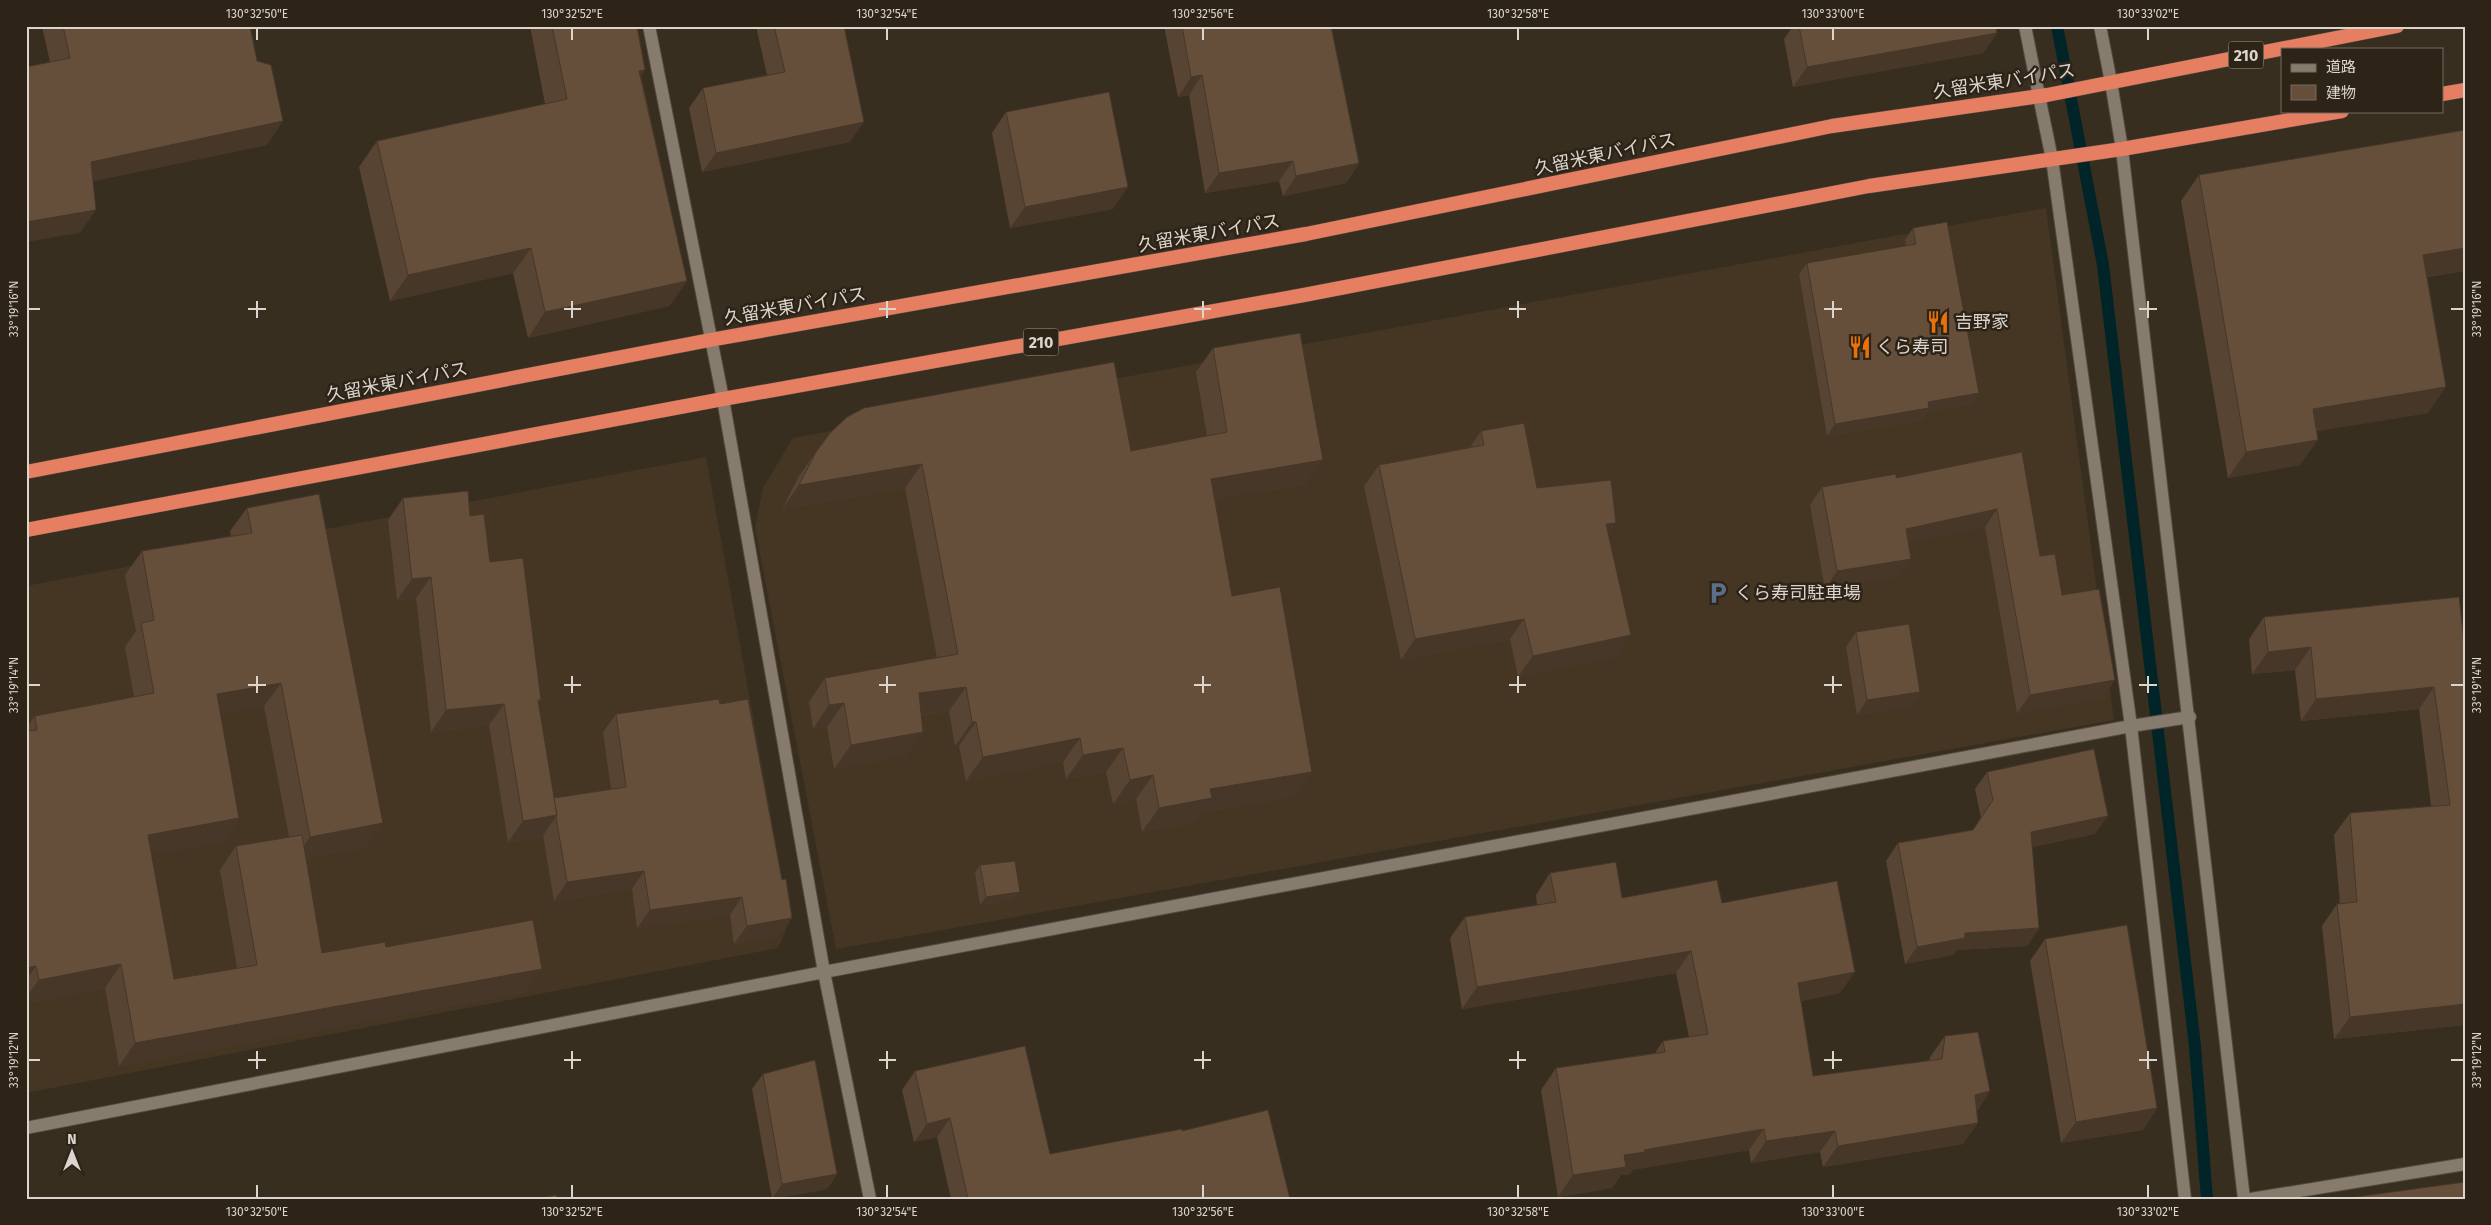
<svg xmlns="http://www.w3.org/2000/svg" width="2491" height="1225" viewBox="0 0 2491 1225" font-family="'Fira Sans','Noto Sans JP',sans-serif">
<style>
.built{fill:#443623}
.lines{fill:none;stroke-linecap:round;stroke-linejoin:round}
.stream{stroke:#002427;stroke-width:12}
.minor-casing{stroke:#534b40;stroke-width:14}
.tertiary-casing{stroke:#534b40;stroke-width:14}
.trunk-casing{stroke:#534b40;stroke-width:15}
.minor{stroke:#867b6c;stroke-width:12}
.tertiary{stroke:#867b6c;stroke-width:12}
.trunk{stroke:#e67f61;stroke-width:14}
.wall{fill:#574433;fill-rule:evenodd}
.shaded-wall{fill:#473729}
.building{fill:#654f3b;stroke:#473729}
.ticks{fill:none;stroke:#dbd5cd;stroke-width:2}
.labels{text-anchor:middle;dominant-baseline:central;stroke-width:5;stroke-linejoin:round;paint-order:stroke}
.shield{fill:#2d2417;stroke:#a7a096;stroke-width:1}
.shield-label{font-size:16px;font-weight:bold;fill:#dbd5cd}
.street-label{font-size:18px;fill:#dbd5cd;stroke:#2d2417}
.poi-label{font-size:18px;fill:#dbd5cd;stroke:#2d2417;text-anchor:start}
.neatline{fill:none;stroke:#dbd5cd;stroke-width:2}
.ticks-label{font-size:12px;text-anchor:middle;fill:#dbd5cd}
</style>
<rect width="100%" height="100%" fill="#372e20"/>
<g class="built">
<path d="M 2046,208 L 2114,720 L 836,949 L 755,528 L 763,488 L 793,438 Z"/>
<path d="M 706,457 L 790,921 L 778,948 L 26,1093 L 26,586 Z"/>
</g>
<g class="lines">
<path class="stream" d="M 2057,26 L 2103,265 L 2195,1046 L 2207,1199"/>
<defs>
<g id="minor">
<path d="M 2111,82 L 2122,149 L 2244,1199"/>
<path d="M 2039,96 L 2052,159 L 2131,726 L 2185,1199"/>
<path d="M 26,1128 L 824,972 L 2131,726 L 2190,717"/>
</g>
<g id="tertiary">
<path d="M 649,26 L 723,399 L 824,972 L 870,1199"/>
<path d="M 2025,26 L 2039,96"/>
<path d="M 2100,26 L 2111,82"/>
<path d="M 2251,1199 L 2465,1164"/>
</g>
<g id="trunk">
<path d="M 2442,94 L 2465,90"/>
<path d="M 26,472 L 710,340 L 1306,234 L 1832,126 L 2047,95 L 2397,26"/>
<path d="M 26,530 L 723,399 L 1304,295 L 1869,186 L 2122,149 L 2342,111"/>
</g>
</defs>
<use href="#minor" class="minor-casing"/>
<use href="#tertiary" class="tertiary-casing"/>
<use href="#trunk" class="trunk-casing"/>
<use href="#minor" class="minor"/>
<use href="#tertiary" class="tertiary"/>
<use href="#trunk" class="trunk"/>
</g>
<g class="wall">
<path d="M 42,26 L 250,26 L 267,145 L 93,181 L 80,233 L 50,62 Z"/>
<path d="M 530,26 L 637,26 L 641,76 L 687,281 L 669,306 L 528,338 L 513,273 L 390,301 L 359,167 L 377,141 L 545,104 Z"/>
<path d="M 756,26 L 844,26 L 850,142 L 702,172 L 689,108 L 703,88 L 767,75 Z"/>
<path d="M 1164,26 L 1331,26 L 1359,163 L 1346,183 L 1283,196 L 1279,181 L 1205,193 L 1189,95 L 1178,97 Z"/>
<path d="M 1793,26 L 1996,26 L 1997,33 L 1983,53 L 1793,87 L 1784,39 Z"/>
<path d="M 1006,112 L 1113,209 L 1010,228 L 992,133 Z"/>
<path d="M 2465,130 L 2465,271 L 2427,277 L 2428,413 L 2316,431 L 2300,465 L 2228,478 L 2181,201 L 2199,175 Z"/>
<path d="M 1913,228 L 1979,393 L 1971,404 L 1927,412 L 1921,420 L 1827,436 L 1799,274 L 1807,263 L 1906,246 L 1905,240 Z"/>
<path d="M 1213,348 L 1306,484 L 1215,499 L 1232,596 L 1295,796 L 1203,812 L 1195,822 L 1142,832 L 1136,799 L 1113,804 L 1106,772 L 1066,779 L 1063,762 L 966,781 L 959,746 L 955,746 L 949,711 L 921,715 L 923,732 L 906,755 L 834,769 L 827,727 L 813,729 L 809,702 L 825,678 L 937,658 L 905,488 L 782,509 L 799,476 L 816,452 L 1131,451 L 1207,436 L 1196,372 Z"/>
<path d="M 1481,431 L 1537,488 L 1608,534 L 1616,656 L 1518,677 L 1510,639 L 1401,660 L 1364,486 L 1379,465 L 1470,447 Z"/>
<path d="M 2022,452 L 2040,556 L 2062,595 L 2103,698 L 2017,713 L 1985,527 L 1908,543 L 1899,576 L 1825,589 L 1810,505 L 1822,487 L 1896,478 Z"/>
<path d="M 403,498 L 470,516 L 490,562 L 541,700 L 538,703 L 554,798 L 611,789 L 603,732 L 616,714 L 779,936 L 734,944 L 730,915 L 637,928 L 632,889 L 554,901 L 543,835 L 542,837 L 508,842 L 489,725 L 431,732 L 416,598 L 397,600 L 388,520 Z"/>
<path d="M 247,508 L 366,847 L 306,858 L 322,953 L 386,947 L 526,992 L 119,1066 L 105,988 L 26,1003 L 26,728 L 35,716 L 134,697 L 125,647 L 136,631 L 125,575 L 142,551 L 231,536 L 230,531 ZM 264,706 L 289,837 L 236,846 L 220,870 L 237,968 L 174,979 L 151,855 L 223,842 L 239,818 L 220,714 Z"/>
<path d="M 2264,617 L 2465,649 L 2465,1025 L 2334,1039 L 2322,926 L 2337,904 L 2340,904 L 2334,835 L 2350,813 L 2431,806 L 2419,709 L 2301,721 L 2295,670 L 2252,674 L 2249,639 Z"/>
<path d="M 1856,632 L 1920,692 L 1909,707 L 1857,715 L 1846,647 Z"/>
<path d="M 1987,772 L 2095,834 L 2032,847 L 2039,928 L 2027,946 L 1957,950 L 1953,955 L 1905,964 L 1886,861 L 1898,843 L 1973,830 L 1981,818 L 1975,789 Z"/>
<path d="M 980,865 L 1014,900 L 980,905 L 975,873 Z"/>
<path d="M 1550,873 L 1622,898 L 1722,903 L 1840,993 L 1801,1001 L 1813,1076 L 1929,1061 L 1930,1057 L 1945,1036 L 1990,1091 L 1977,1111 L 1963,1144 L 1823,1167 L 1820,1152 L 1751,1163 L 1749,1150 L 1632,1170 L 1630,1174 L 1621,1175 L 1612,1188 L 1558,1197 L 1541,1090 L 1556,1068 L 1655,1053 L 1663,1041 L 1689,1037 L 1676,973 L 1462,1009 L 1450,938 L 1465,917 L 1537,905 L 1536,895 Z"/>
<path d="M 2045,939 L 2157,1108 L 2143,1130 L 2061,1143 L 2030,961 Z"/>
<path d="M 915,1071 L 1050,1154 L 1182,1131 L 1290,1199 L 951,1199 L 937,1137 L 914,1142 L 902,1090 Z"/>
<path d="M 763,1074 L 837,1174 L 827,1189 L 772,1199 L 752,1089 Z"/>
</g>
<g class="shaded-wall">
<path d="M 1997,33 L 1983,53 L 1793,87 L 1807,67 Z"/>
<path d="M 645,70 L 627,95 L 639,71 Z"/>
<path d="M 1202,75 L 1189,95 L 1178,97 L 1191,77 Z"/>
<path d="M 283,121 L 267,145 L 75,185 L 91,162 Z"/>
<path d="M 864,122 L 850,142 L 702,172 L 716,153 Z"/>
<path d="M 1293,161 L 1279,181 L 1205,193 L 1219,173 Z"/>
<path d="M 1359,163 L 1346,183 L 1283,196 L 1296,176 Z"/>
<path d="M 1128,187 L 1113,209 L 1010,228 L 1025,207 Z"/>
<path d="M 96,210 L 80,233 L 26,242 L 26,222 Z"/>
<path d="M 531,248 L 513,273 L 390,301 L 408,275 Z"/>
<path d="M 2465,248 L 2465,271 L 2405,280 L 2423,255 Z"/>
<path d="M 687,281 L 669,306 L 528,338 L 545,312 Z"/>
<path d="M 2446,387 L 2428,413 L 2295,435 L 2313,409 Z"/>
<path d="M 1979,393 L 1971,404 L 1927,412 L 1921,420 L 1827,436 L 1835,424 L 1928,402 Z"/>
<path d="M 2318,440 L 2300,465 L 2228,478 L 2246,452 Z"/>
<path d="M 1323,460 L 1306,484 L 1194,503 L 1211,479 Z"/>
<path d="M 922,464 L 905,488 L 782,509 L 799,485 Z"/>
<path d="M 1997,509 L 1985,527 L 1893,547 L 1906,529 Z"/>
<path d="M 1616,523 L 1601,544 L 1606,524 Z"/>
<path d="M 1911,559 L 1899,576 L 1825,589 L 1837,571 Z"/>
<path d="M 431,577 L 416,598 L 397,600 L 412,579 Z"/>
<path d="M 1524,619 L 1510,639 L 1401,660 L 1415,639 Z"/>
<path d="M 1631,635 L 1616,656 L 1518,677 L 1533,656 Z"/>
<path d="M 2311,647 L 2295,670 L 2252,674 L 2268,652 Z"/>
<path d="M 2115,680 L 2103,698 L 2017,713 L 2030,695 Z"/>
<path d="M 281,683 L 264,706 L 200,718 L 217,694 Z"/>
<path d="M 966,687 L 949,711 L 902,717 L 919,693 Z"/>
<path d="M 2434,687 L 2419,709 L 2301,721 L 2316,699 Z"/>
<path d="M 1920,692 L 1909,707 L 1857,715 L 1867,700 Z"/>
<path d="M 844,703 L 827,727 L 813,729 L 829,705 Z"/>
<path d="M 504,704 L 489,725 L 431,732 L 446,710 Z"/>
<path d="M 972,722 L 976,722 L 959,746 L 955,746 Z"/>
<path d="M 923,732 L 906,755 L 834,769 L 851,745 Z"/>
<path d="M 1080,738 L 1063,762 L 966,781 L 983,757 Z"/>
<path d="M 1123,748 L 1106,772 L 1066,779 L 1083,755 Z"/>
<path d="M 1312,772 L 1295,796 L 1203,812 L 1195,822 L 1142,832 L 1159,808 L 1210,789 Z"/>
<path d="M 1153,775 L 1136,799 L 1113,804 L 1130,780 Z"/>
<path d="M 557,815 L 542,837 L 508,842 L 523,821 Z"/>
<path d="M 2108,816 L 2095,834 L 2018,850 L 2031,832 Z"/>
<path d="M 239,818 L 223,842 L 131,859 L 148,835 Z"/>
<path d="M 383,823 L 366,847 L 294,860 L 310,837 Z"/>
<path d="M 644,871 L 632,889 L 554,901 L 567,882 Z"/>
<path d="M 1020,892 L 1014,900 L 980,905 L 986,897 Z"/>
<path d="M 742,897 L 730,915 L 637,928 L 650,910 Z"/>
<path d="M 792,918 L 779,936 L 734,944 L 747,926 Z"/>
<path d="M 2039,928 L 2027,946 L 1957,950 L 1953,955 L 1905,964 L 1917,947 L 1965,933 Z"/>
<path d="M 1691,951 L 1676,973 L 1462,1009 L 1477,987 Z"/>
<path d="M 121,964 L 105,988 L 26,1003 L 26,997 L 39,980 Z"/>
<path d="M 36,966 L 26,980 L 26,968 Z"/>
<path d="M 542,969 L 526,992 L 119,1066 L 135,1043 Z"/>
<path d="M 1855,972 L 1840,993 L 1784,1004 L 1798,983 Z"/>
<path d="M 2465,1004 L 2465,1025 L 2334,1039 L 2350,1017 Z"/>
<path d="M 1990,1091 L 1975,1113 L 1975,1095 Z"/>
<path d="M 2157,1108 L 2143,1130 L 2061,1143 L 2076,1122 Z"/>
<path d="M 950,1118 L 937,1137 L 914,1142 L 927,1124 Z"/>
<path d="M 1978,1123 L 1963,1144 L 1823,1167 L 1838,1146 Z"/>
<path d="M 1764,1129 L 1749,1150 L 1632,1170 L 1630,1174 L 1621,1175 L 1612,1188 L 1558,1197 L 1573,1175 L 1624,1155 L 1644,1150 Z"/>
<path d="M 1835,1131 L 1820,1152 L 1751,1163 L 1766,1141 Z"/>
<path d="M 837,1174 L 827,1189 L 772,1199 L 782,1184 Z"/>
</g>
<g class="building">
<path d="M 63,26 L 250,26 L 257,61 L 271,65 L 283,121 L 91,162 L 96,210 L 26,222 L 26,67 L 70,58 Z"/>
<path d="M 552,26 L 637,26 L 645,70 L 639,71 L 687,281 L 545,312 L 531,248 L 408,275 L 377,141 L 567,99 Z"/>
<path d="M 774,26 L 844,26 L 864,122 L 716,153 L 703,88 L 785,72 Z"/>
<path d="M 1182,26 L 1331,26 L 1359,163 L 1296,176 L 1293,161 L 1219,173 L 1202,75 L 1191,77 Z"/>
<path d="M 1799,26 L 1996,26 L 1997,33 L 1807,67 Z"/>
<path d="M 1109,92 L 1128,187 L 1025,207 L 1006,112 Z"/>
<path d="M 2465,130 L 2465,248 L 2423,255 L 2446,387 L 2313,409 L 2318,440 L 2246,452 L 2199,175 Z"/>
<path d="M 1947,222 L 1979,393 L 1928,402 L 1929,408 L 1835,424 L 1807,263 L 1916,244 L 1913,228 Z"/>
<path d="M 1300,333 L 1323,460 L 1211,479 L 1232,596 L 1280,587 L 1312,772 L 1210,789 L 1212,798 L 1159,808 L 1153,775 L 1130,780 L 1123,748 L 1083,755 L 1080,738 L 983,757 L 976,722 L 972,722 L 966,687 L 919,693 L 923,732 L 851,745 L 844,703 L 829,705 L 825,678 L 958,654 L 922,464 L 799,485 L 816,452 L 830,433 L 847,417 L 864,408 L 1114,362 L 1131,451 L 1227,432 L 1213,348 Z"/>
<path d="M 1524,423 L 1537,488 L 1611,480 L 1616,523 L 1606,524 L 1631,635 L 1533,656 L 1524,619 L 1415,639 L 1379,465 L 1484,445 L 1481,431 Z"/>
<path d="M 2022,452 L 2040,556 L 2055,554 L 2062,595 L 2099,589 L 2115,680 L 2030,695 L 1997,509 L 1906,529 L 1911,559 L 1837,571 L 1822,487 L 1896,474 L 1896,478 Z"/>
<path d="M 468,491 L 470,516 L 484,514 L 490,562 L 523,558 L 541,700 L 538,700 L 557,815 L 523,821 L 504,704 L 446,710 L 431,577 L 412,579 L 403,498 Z"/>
<path d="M 319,494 L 383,823 L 310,837 L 281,683 L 217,694 L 239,818 L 148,835 L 174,979 L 257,965 L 236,846 L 302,835 L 322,953 L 385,942 L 386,947 L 533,920 L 542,969 L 135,1043 L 121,964 L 39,980 L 36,966 L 26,968 L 26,731 L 37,730 L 35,716 L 154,693 L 141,623 L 154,620 L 142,551 L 252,533 L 247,508 Z"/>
<path d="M 2459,597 L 2465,649 L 2465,1004 L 2350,1017 L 2337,904 L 2357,902 L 2350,813 L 2450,805 L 2434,687 L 2316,699 L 2311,647 L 2268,652 L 2264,617 Z"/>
<path d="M 1909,624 L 1920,692 L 1867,700 L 1856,632 Z"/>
<path d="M 719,699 L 720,704 L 748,699 L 782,880 L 786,879 L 792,918 L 747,926 L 742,897 L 650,910 L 644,871 L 567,882 L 556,817 L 557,815 L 554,798 L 626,787 L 616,714 Z"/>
<path d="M 2094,749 L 2108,816 L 2031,832 L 2039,928 L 1965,933 L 1965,938 L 1917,947 L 1898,843 L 1973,830 L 1993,800 L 1987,772 Z"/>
<path d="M 1015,861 L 1020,892 L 986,897 L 980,865 Z"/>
<path d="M 1616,862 L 1622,898 L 1717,880 L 1722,903 L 1837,881 L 1855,972 L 1798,983 L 1813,1076 L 1942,1059 L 1945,1036 L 1978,1032 L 1990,1091 L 1975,1095 L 1978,1123 L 1838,1146 L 1835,1131 L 1766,1141 L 1764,1129 L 1644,1150 L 1645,1152 L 1624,1155 L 1626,1167 L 1573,1175 L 1556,1068 L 1665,1052 L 1663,1041 L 1708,1034 L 1691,951 L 1477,987 L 1465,917 L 1556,902 L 1550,873 Z"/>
<path d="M 2127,925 L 2157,1108 L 2076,1122 L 2045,939 Z"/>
<path d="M 1025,1046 L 1050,1154 L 1182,1129 L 1182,1131 L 1268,1110 L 1290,1199 L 968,1199 L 950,1118 L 927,1124 L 915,1071 Z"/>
<path d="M 815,1060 L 837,1174 L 782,1184 L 763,1074 Z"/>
<path d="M 2465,1182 L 2465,1199 L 2341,1199 Z"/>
<path d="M 556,1195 L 557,1199 L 537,1199 Z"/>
</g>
<path class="ticks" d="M 257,28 L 257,40M 572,28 L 572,40M 887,28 L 887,40M 1203,28 L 1203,40M 1518,28 L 1518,40M 1833,28 L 1833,40M 2148,28 L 2148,40M 257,301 L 257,318M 572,301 L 572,318M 887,301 L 887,318M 1203,301 L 1203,318M 1518,301 L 1518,318M 1833,301 L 1833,318M 2148,301 L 2148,318M 28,309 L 40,309M 248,309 L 266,309M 564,309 L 581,309M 879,309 L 896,309M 1194,309 L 1211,309M 1509,309 L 1526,309M 1824,309 L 1842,309M 2139,309 L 2157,309M 2451,309 L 2464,309M 257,676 L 257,693M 572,676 L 572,693M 887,676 L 887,693M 1203,676 L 1203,693M 1518,676 L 1518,693M 1833,676 L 1833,693M 2148,676 L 2148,693M 28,685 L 40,685M 248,685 L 266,685M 564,685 L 581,685M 879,685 L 896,685M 1194,685 L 1211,685M 1509,685 L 1526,685M 1824,685 L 1842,685M 2139,685 L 2157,685M 2451,685 L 2464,685M 257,1051 L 257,1069M 572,1051 L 572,1069M 887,1051 L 887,1069M 1203,1051 L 1203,1069M 1518,1051 L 1518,1069M 1833,1051 L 1833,1069M 2148,1051 L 2148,1069M 28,1060 L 40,1060M 248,1060 L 266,1060M 564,1060 L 581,1060M 879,1060 L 896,1060M 1194,1060 L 1211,1060M 1509,1060 L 1526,1060M 1824,1060 L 1842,1060M 2139,1060 L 2157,1060M 2451,1060 L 2464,1060M 257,1185 L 257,1198M 572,1185 L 572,1198M 887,1185 L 887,1198M 1203,1185 L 1203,1198M 1518,1185 L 1518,1198M 1833,1185 L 1833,1198M 2148,1185 L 2148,1198"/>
<defs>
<symbol id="restaurant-bare" viewBox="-9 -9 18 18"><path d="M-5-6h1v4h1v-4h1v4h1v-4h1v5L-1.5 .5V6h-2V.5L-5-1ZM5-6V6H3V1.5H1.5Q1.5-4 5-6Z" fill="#e8710a" stroke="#2d2417" stroke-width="2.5" paint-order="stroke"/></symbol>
<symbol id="parking-bare" viewBox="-9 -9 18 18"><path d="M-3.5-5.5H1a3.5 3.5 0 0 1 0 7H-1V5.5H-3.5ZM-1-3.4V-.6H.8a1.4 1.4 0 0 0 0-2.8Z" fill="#5c6f8a" stroke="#2d2417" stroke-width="2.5" paint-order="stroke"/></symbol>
</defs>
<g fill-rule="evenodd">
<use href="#restaurant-bare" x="1922" y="306" width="32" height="32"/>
<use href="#restaurant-bare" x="1844" y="331" width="32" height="32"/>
<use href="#parking-bare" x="1702" y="577" width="32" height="32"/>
</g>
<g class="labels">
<g class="shield">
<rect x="2228.5" y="41.5" width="35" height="27" rx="4"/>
<rect x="1023.5" y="328.5" width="35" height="27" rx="4"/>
</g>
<g class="shield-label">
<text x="2246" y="55">210</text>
<text x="1041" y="342">210</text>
</g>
<g class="street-label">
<text transform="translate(2004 81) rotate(-9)">久留米東バイパス</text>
<text transform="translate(1605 154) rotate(-12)">久留米東バイパス</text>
<text transform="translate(1209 233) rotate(-10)">久留米東バイパス</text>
<text transform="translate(795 306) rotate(-10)">久留米東バイパス</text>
<text transform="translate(397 382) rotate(-11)">久留米東バイパス</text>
</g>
<g class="poi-label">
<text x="1955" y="322">吉野家</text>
<text x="1876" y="347">くら寿司</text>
<text x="1735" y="593">くら寿司駐車場</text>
</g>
</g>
<rect width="2491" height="1225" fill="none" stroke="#2d2417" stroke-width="55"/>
<rect x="2281" y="48" width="162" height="65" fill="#2d2417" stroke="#736b60"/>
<rect x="2291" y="64" width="25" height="8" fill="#867b6c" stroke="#736b60"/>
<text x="2326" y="72" font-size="15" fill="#dbd5cd">道路</text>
<rect x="2291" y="85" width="25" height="15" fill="#654f3b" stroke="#736b60"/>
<text x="2326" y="98" font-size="15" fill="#dbd5cd">建物</text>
<g transform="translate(72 1152)" stroke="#2d2417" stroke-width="4" paint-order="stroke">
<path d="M0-4L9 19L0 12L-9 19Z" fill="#dbd5cd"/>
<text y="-8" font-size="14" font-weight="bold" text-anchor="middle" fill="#dbd5cd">N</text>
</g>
<rect x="28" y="28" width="2436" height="1170" class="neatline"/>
<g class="ticks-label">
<text x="257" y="18">130°32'50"E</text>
<text x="572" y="18">130°32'52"E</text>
<text x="887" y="18">130°32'54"E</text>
<text x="1203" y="18">130°32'56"E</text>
<text x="1518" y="18">130°32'58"E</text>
<text x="1833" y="18">130°33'00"E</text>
<text x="2148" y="18">130°33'02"E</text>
<text transform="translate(14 309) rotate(-90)" y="4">33°19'16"N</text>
<text transform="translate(2477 309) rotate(-90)" y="4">33°19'16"N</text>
<text transform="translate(14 685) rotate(-90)" y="4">33°19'14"N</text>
<text transform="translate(2477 685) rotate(-90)" y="4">33°19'14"N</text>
<text transform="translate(14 1060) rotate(-90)" y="4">33°19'12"N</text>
<text transform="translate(2477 1060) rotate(-90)" y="4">33°19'12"N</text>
<text x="257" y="1216">130°32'50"E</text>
<text x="572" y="1216">130°32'52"E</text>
<text x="887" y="1216">130°32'54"E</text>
<text x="1203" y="1216">130°32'56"E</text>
<text x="1518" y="1216">130°32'58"E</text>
<text x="1833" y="1216">130°33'00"E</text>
<text x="2148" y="1216">130°33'02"E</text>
</g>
</svg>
